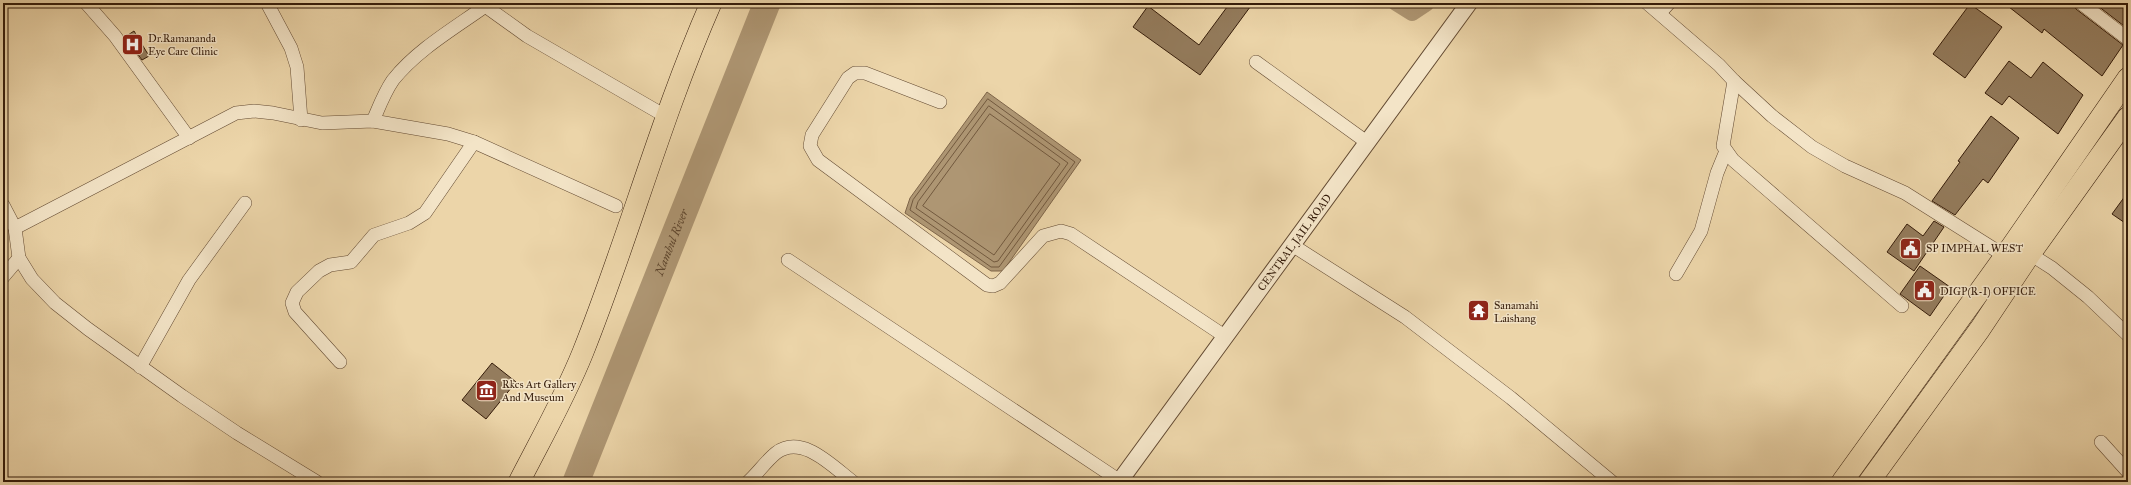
<svg xmlns="http://www.w3.org/2000/svg" width="2131" height="485" viewBox="0 0 2131 485" font-family="'IM FELL Great Primer',serif">
<style>
.water{fill:#ae9673;stroke:#7e6549}
.lines{fill:none;stroke-linecap:round;stroke-linejoin:round}
.shore{stroke:#72593e;stroke-width:1}
.canal{stroke:#ae9673;stroke-width:16}
.river{stroke:#ae9673;stroke-width:27}
.building{fill:#947c5d;stroke:#351c0a}
.minor-casing{stroke:#634a32;stroke-width:14}
.tertiary-casing{stroke:#634a32;stroke-width:18}
.trunk-casing{stroke:#351c0a;stroke-width:22}
.minor{stroke:#f3e4c7;stroke-width:13}
.tertiary{stroke:#f3e4c7;stroke-width:16}
.trunk{stroke:#ecd5a9;stroke-width:21}
.labels{text-anchor:middle;dominant-baseline:central;stroke-width:3;stroke-linejoin:round;paint-order:stroke}
.poi-label{font-size:11px;fill:#351c0a;stroke:#f3e4c7;text-anchor:start}
.street-label{font-size:11px;fill:#351c0a;stroke:#f3e4c7}
.water-label{font-size:12px;font-style:italic;fill:#5f472f;stroke:#f3e4c7}
</style>
<rect width="100%" height="100%" fill="#ecd5a9"/>
<filter id="stains"><feTurbulence type="fractalNoise" baseFrequency=".005" numOctaves="4"/><feColorMatrix values="0 0 0 0 .2 0 0 0 0 .09 0 0 0 0 .02 0 0 0 .5 -.17"/></filter>
<radialGradient id="worn" r=".72"><stop offset=".6" stop-color="#630" stop-opacity="0"/><stop offset="1" stop-color="#630" stop-opacity=".3"/></radialGradient>
<path class="water" d="M 987,92 L 1081,160 L 1003,271 L 991,271 L 905,213 L 910,198 Z"/>
<g class="lines">
<g class="shore">
<path d="M 988,99 L 1075,162 L 999,267 L 991,267 L 910,210 L 913,200 Z"/>
<path d="M 989,106 L 1068,163 L 998,261 L 994,262 L 916,208 L 918,202 Z"/>
<path d="M 990,114 L 1060,164 L 994,255 L 923,206 Z"/>
</g>
<path class="canal" d="M 1396,3 L 1412,13 L 1427,3"/>
<path class="river" id="s1" d="M 576,482 L 767,3"/>
</g>
<g class="building">
<path d="M 1230,3 L 1253,3 L 1200,75 L 1133,27 L 1148,6 L 1199,45 Z"/>
<path d="M 2004,3 L 2073,3 L 2076,9 L 2123,45 L 2102,76 L 2044,29 L 2042,33 Z"/>
<path d="M 2094,3 L 2128,3 L 2128,29 Z"/>
<path d="M 1970,4 L 2002,27 L 1965,78 L 1933,54 Z"/>
<path d="M 134,31 L 149,56 L 142,60 L 125,37 Z"/>
<path d="M 2009,61 L 2031,78 L 2043,62 L 2083,95 L 2058,134 L 2009,96 L 2002,105 L 1985,93 Z"/>
<path d="M 1991,116 L 2019,138 L 1988,183 L 1983,179 L 1955,215 L 1932,201 L 1960,162 L 1958,161 Z"/>
<path d="M 2128,192 L 2128,225 L 2112,214 Z"/>
<path d="M 1934,221 L 1944,227 L 1914,271 L 1887,252 L 1907,224 L 1923,236 Z"/>
<path d="M 1920,266 L 1950,287 L 1930,316 L 1900,294 Z"/>
<path d="M 492,363 L 516,382 L 486,419 L 462,400 Z"/>
</g>
<g class="lines">
<defs>
<g id="minor">
<path d="M 86,3 L 115,36 L 189,138"/>
<path d="M 267,3 L 291,48 L 297,67 L 301,120"/>
<path d="M 481,3 L 527,36 L 667,117"/>
<path d="M 1647,3 L 1719,65 L 1734,81 L 1723,146 L 1733,160 L 1902,306"/>
<path d="M 2081,3 L 2128,39"/>
<path d="M 1660,13 L 1669,3"/>
<path d="M 1256,62 L 1368,143"/>
<path d="M 1734,81 L 1772,116 L 1812,147 L 1845,166 L 1905,193 L 2005,256 L 2030,254 L 2052,268 L 2088,297 L 2128,335"/>
<path d="M 940,102 L 865,73 L 855,73 L 848,78 L 812,135 L 810,146 L 818,160 L 987,285 L 993,286 L 1000,283 L 1043,236 L 1061,231 L 1071,234 L 1226,337"/>
<path d="M 373,121 C 379,107 384,93 393,80 C 417,50 453,29 484,7"/>
<path d="M 3,205 L 15,228 L 19,258 L 32,279 L 55,303 L 88,329 L 182,396 L 237,433 L 317,482"/>
<path d="M 15,228 L 236,113 L 254,111 L 273,113 L 322,123 L 373,121 L 448,134 L 474,142 L 616,206"/>
<path d="M 1292,245 L 1405,317 L 1511,398 L 1612,482"/>
<path d="M 788,260 L 1120,481"/>
<path d="M 1676,274 L 1701,231 L 1717,173 L 1726,151"/>
<path d="M 3,277 L 19,258"/>
<path d="M 340,362 L 295,312 L 292,303 L 297,292 L 319,271 L 330,265 L 351,262 L 374,235 L 409,223 L 425,213 L 474,142"/>
<path d="M 140,367 L 189,280 L 245,203"/>
<path d="M 2101,442 L 2128,472"/>
<path d="M 748,482 C 758,473 766,461 776,453 C 802,433 833,467 853,482"/>
</g>
<g id="tertiary">
<path id="s2" d="M 1119,482 L 1469,3"/>
</g>
<g id="trunk">
<path d="M 519,482 C 541,439 565,397 583,352 C 629,237 661,117 711,3"/>
<path d="M 1842,482 L 2005,256 L 2128,78"/>
<path d="M 1869,482 L 1980,329 L 2030,254 L 2128,117"/>
</g>
</defs>
<use href="#minor" class="minor-casing"/>
<use href="#tertiary" class="tertiary-casing"/>
<use href="#trunk" class="trunk-casing"/>
<use href="#minor" class="minor"/>
<use href="#tertiary" class="tertiary"/>
<use href="#trunk" class="trunk"/>
</g>
<defs>
<symbol id="hospital-square" viewBox="-11 -11 22 22"><rect x="-9" y="-9" width="18" height="18" rx="4" fill="#8f2418" stroke="#f3e4c7"/><path d="M-5-5h3v3.5h4V-5h3V5h-3V1.5h-4V5h-3Z" fill="#fff"/></symbol>
<symbol id="civic-square" viewBox="-11 -11 22 22"><rect x="-9" y="-9" width="18" height="18" rx="4" fill="#8f2418" stroke="#f3e4c7"/><path d="M-.6-6.5H3V-4.5H.6V-3L4-1V1h2V6H-6V1h2V-1L-.6-3ZM-1.2 2.5V6h2.4V2.5Z" fill="#fff"/></symbol>
<symbol id="temple-square" viewBox="-11 -11 22 22"><rect x="-9" y="-9" width="18" height="18" rx="4" fill="#8f2418" stroke="#f3e4c7"/><path d="M0-6L5-2H3V0L6.5 2.5H4V6H1.5V3h-3V6H-4V2.5H-6.5L-3 0V-2H-5Z" fill="#fff"/></symbol>
<symbol id="museum-square" viewBox="-11 -11 22 22"><rect x="-9" y="-9" width="18" height="18" rx="4" fill="#8f2418" stroke="#f3e4c7"/><path d="M0-6L6-3V-2H-6V-3ZM-5-1h2V3h-2ZM-1-1h2V3h-2ZM3-1h2V3H3ZM-6 4H6V6H-6Z" fill="#fff"/></symbol>
</defs>
<g fill-rule="evenodd">
<use href="#hospital-square" x="120" y="32" width="25" height="25"/>
<use href="#civic-square" x="1898" y="236" width="25" height="25"/>
<use href="#civic-square" x="1912" y="278" width="25" height="25"/>
<use href="#temple-square" x="1466" y="298" width="25" height="25"/>
<use href="#museum-square" x="474" y="378" width="25" height="25"/>
</g>
<g class="labels">
<g class="poi-label">
<text x="148" y="38">Dr.Ramananda<tspan x="148" dy="13">Eye Care Clinic</tspan></text>
<text x="1926" y="248">SP IMPHAL WEST</text>
<text x="1940" y="291">DIGP(R-I) OFFICE</text>
<text x="1494" y="305">Sanamahi<tspan x="1494" dy="13">Laishang</tspan></text>
<text x="502" y="384">Rkcs Art Gallery<tspan x="502" dy="13">And Museum</tspan></text>
</g>
<g class="street-label">
<text stroke="none"><textPath href="#s2" startOffset="297">CENTRAL JAIL ROAD</textPath></text>
</g>
<g class="water-label">
<text stroke="none"><textPath href="#s1" startOffset="258">Nambul River</textPath></text>
</g>
</g>
<rect width="2131" height="485" fill="none" stroke="#ecd5a9" stroke-width="16"/>
<rect x="4" y="4" width="2123" height="477" fill="none" stroke="#351c0a" stroke-width="2"/>
<rect x="8" y="8" width="2115" height="469" fill="none" stroke="#351c0a"/>
<rect width="100%" height="100%" filter="url(#stains)"/>
<rect width="100%" height="100%" fill="url(#worn)"/>
</svg>
